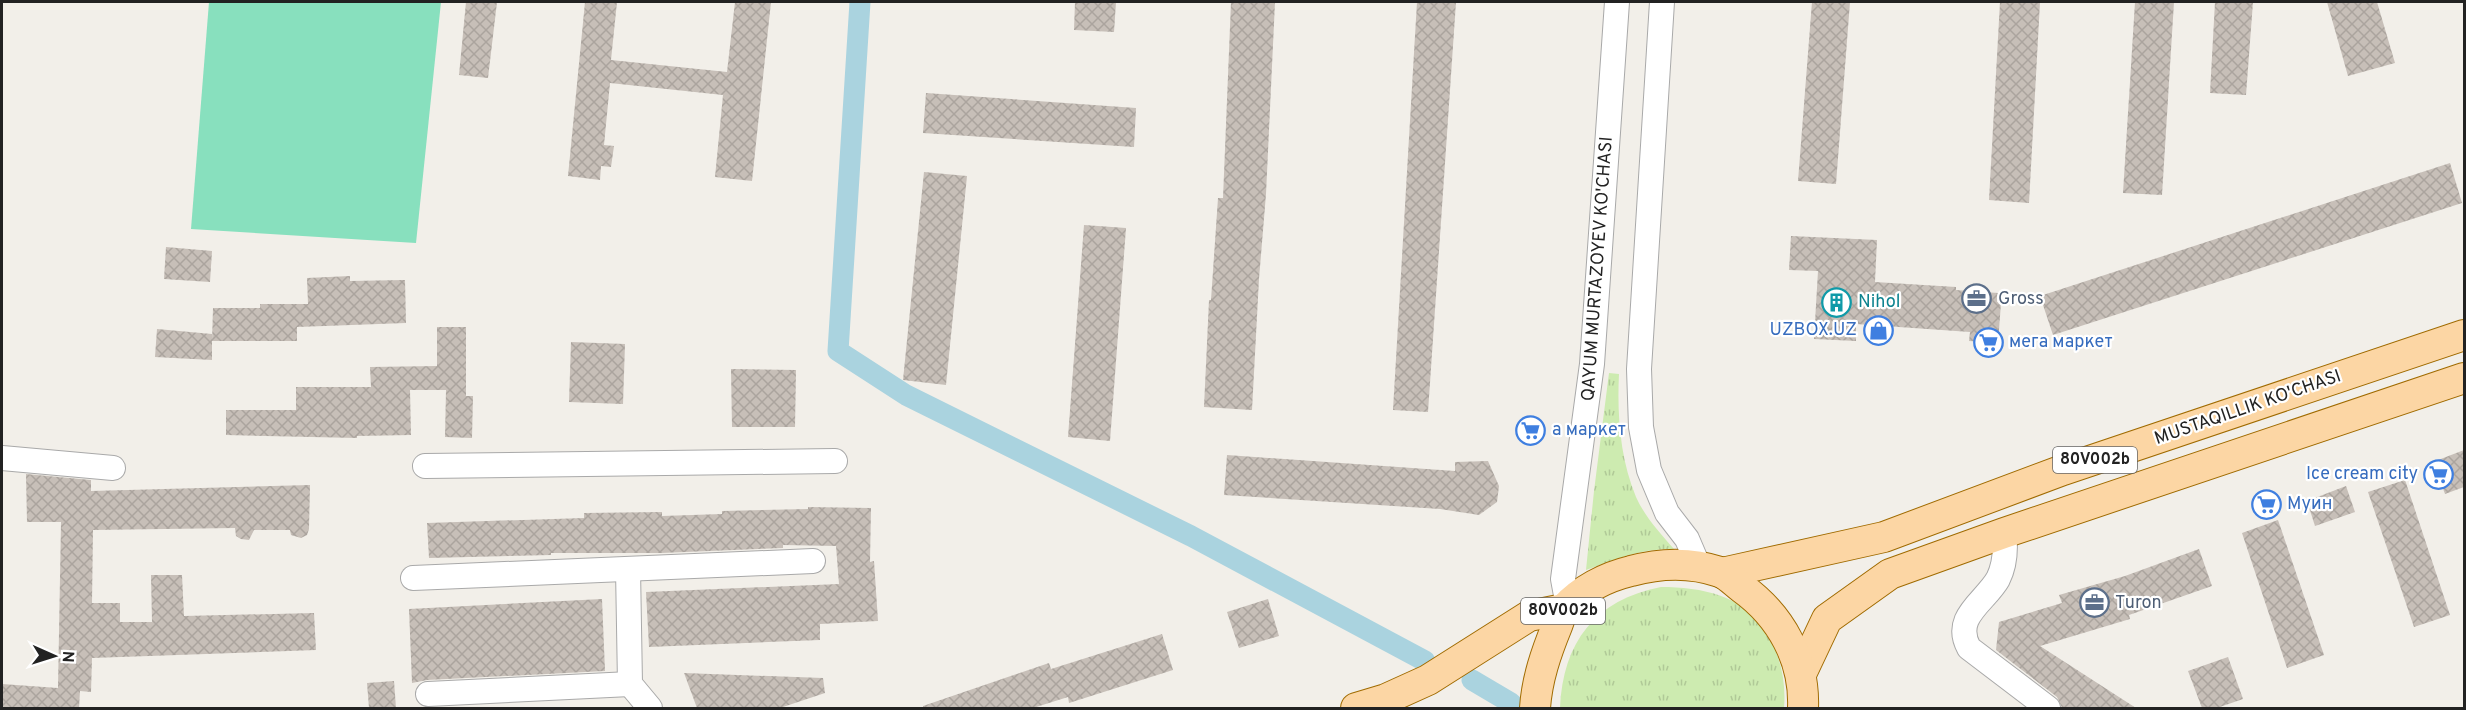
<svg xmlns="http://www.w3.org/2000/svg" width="2466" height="710" viewBox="0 0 2466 710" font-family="Overpass,sans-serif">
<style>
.grass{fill:url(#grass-tufts)}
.pitch{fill:#88e0be}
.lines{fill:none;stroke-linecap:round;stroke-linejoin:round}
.canal{stroke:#aad3df;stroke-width:21}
.building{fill:url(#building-cross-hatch)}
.minor-casing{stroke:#a9a9a9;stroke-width:26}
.major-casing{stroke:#a06b00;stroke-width:32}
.minor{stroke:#fff;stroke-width:24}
.major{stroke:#fcd6a4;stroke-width:30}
.labels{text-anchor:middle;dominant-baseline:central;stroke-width:4.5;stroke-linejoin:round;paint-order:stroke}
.shield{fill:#fff;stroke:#646464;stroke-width:1.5}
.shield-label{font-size:16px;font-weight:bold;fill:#222}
.street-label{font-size:18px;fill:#222;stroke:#fff}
.service-label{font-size:18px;fill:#4e5e75;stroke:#fff;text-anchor:start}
.culture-label{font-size:18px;fill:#0d838f;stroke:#fff;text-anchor:start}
.shop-label{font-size:18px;fill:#366cbe;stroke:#fff;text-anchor:start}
</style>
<defs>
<pattern id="grass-tufts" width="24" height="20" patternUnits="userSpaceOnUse" patternTransform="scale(1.5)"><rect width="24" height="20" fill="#cdebb0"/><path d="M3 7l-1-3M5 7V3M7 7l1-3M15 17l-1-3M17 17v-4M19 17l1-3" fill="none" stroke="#b0c997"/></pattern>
<pattern id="building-cross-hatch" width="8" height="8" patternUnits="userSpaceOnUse" patternTransform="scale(1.5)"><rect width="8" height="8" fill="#c7bfb8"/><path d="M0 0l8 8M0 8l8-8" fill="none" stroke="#aba49e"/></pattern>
</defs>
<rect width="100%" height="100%" fill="#f2efe9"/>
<g class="grass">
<path d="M 1609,373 L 1619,374 C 1617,415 1620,458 1636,497 C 1645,517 1660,533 1674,549 C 1638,549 1620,558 1586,570 L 1594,491 Z"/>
<path d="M 1661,587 C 1681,587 1702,589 1721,596 C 1767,612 1788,663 1784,708 L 1560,708 C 1563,642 1595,600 1661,587 Z"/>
</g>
<path class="pitch" d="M 209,2 L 441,2 L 416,243 L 191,229 Z"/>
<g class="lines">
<g class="canal">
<path d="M 860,2 L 838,351 L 906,395 L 1191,536 L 1425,661"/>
<path d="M 1472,680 L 1511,703"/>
</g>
</g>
<g class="building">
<path d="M 466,2 L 497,2 L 488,78 L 459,75 Z"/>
<path d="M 585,2 L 617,2 L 611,60 L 727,72 L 735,2 L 771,2 L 752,181 L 715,177 L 723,95 L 610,83 L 604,145 L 614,146 L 611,167 L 601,166 L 600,180 L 568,176 Z"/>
<path d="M 1075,2 L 1116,2 L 1114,32 L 1074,30 Z"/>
<path d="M 1231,2 L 1275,2 L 1266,194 L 1259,279 L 1252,410 L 1204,407 L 1209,300 L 1211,300 L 1218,198 L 1223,198 Z"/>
<path d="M 1417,2 L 1456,2 L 1428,412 L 1393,410 Z"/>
<path d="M 1812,2 L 1850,2 L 1836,184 L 1798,181 Z"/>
<path d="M 2000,2 L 2040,2 L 2029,203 L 1989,200 Z"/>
<path d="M 2135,2 L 2174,2 L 2162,195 L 2123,193 Z"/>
<path d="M 2215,2 L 2253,2 L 2246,95 L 2210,93 Z"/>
<path d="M 2327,2 L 2377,2 L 2395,63 L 2348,76 Z"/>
<path d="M 926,93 L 1136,108 L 1134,147 L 923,133 Z"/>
<path d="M 2450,163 L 2462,203 L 2053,335 L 2040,296 Z"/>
<path d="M 924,172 L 967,176 L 946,385 L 903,380 Z"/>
<path d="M 1084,225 L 1126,228 L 1110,441 L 1068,437 Z"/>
<path d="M 1791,236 L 1877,240 L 1875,282 L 1956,287 L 1956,290 L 1998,293 L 1997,302 L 2001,303 L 1998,343 L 1969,341 L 1970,332 L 1856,324 L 1856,341 L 1814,339 L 1818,271 L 1789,270 Z"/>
<path d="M 166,247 L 212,251 L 210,282 L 164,279 Z"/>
<path d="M 350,276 L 350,281 L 405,280 L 406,323 L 297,327 L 297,341 L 212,341 L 213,308 L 260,308 L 260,304 L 308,304 L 307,278 Z"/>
<path d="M 437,327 L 466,327 L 466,396 L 473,396 L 472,438 L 445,437 L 446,390 L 410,390 L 411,435 L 357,436 L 357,438 L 226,435 L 226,410 L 296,410 L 296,387 L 371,387 L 370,367 L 437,366 Z"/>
<path d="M 157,329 L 212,334 L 212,360 L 155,357 Z"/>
<path d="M 571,342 L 625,344 L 623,404 L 569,402 Z"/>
<path d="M 731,369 L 796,370 L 795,427 L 732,427 Z"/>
<path d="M 2464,450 L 2464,487 L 2445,494 L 2433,462 Z"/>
<path d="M 1227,455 L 1455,471 L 1455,462 L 1488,461 L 1499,486 L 1497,502 L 1479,515 L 1440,509 L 1224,495 Z"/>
<path d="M 26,474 L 91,480 L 91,491 L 310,485 L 309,529 L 307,535 L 301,538 L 291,535 L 290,530 L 254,530 L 249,540 L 241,539 L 236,536 L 235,528 L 93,530 L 92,603 L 120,603 L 120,622 L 152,622 L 151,575 L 182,575 L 184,616 L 314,613 L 316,650 L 92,658 L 91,692 L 80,691 L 79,708 L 2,708 L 2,684 L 58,688 L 61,522 L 27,522 Z"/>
<path d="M 2405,480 L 2450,615 L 2414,627 L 2368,492 Z"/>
<path d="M 2346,486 L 2355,512 L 2315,526 L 2307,501 Z"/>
<path d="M 808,507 L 871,508 L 870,562 L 874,561 L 878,621 L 820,624 L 820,640 L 649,647 L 646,592 L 839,584 L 836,546 L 783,545 L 783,548 L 661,553 L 551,553 L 551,555 L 429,558 L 427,523 L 584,518 L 584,513 L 662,512 L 662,516 L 722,514 L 722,511 L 808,509 Z"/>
<path d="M 2278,520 L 2324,655 L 2287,668 L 2242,533 Z"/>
<path d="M 2199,549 L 2212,586 L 2129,615 L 2130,619 L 2040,646 L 2136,708 L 2062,708 L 2057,697 L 1996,650 L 1999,622 L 2062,603 L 2059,595 L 2125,576 Z"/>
<path d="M 602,599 L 605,671 L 427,680 L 412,683 L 409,609 Z"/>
<path d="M 1268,599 L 1279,636 L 1239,648 L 1227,612 Z"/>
<path d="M 1162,634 L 1173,670 L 1069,703 L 1068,697 L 1033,708 L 923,708 L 923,706 L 1049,663 L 1051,669 Z"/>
<path d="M 2228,657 L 2243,699 L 2217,708 L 2202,708 L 2188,671 Z"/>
<path d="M 684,673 L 823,678 L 825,693 L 780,708 L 697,708 Z"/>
<path d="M 394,681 L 396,708 L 369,708 L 367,683 Z"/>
</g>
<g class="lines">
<defs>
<g id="minor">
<path d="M 1662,2 L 1639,369 L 1641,427 L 1649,470 L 1667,513 L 1687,539 L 1699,567"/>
<path d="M 2,458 L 113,468"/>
<path d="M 425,466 L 835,461"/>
<path d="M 2004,533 C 2006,549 2005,565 1998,579 C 1985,602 1952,617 1969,648 L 2048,708"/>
<path d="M 628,569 L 630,684 L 650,708"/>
<path d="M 413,578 L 813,561"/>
<path d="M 1568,606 L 1563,579 L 1592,364 L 1617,2"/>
<path d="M 428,694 L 630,684"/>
</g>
<g id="major">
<path d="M 1722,573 L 1884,537 L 2063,470 L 2464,335"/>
<path d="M 1801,674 L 1827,619 L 1890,574 L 2004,533 L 2464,378"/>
<path d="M 1356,708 L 1386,699 L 1428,680 L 1529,616 L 1564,609"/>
<path d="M 1535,708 C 1537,679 1546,653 1557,626 C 1559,621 1561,613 1564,609 C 1581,590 1606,577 1631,571 C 1660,563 1691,562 1720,572 C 1728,575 1735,583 1742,588 C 1781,616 1805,660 1803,708"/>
</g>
</defs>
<use href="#minor" class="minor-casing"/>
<use href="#major" class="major-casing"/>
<use href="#minor" class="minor"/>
<use href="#major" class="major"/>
</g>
<defs>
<symbol id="office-ring" viewBox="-11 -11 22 22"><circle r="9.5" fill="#fff" stroke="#5c6f8a" stroke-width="1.5"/><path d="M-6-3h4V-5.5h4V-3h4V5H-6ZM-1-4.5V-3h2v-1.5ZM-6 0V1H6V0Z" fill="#5c6f8a"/></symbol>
<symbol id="building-ring" viewBox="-11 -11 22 22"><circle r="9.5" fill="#fff" stroke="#0f9aa8" stroke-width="1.5"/><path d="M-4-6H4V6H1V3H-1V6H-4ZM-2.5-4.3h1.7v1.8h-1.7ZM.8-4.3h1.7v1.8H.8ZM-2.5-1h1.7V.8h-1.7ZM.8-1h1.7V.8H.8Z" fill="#0f9aa8"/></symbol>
<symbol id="shop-ring" viewBox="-11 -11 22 22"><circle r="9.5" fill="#fff" stroke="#3f7fe0" stroke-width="1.5"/><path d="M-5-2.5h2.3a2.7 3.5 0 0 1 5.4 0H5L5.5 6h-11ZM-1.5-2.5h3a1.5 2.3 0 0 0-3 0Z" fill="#3f7fe0"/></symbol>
<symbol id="supermarket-ring" viewBox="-11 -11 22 22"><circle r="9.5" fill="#fff" stroke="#3f7fe0" stroke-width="1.5"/><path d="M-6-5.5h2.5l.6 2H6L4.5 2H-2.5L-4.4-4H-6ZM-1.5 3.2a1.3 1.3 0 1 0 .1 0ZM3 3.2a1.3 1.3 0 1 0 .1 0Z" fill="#3f7fe0"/></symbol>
</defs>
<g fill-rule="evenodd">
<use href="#office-ring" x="1960" y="282" width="33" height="33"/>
<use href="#building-ring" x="1820" y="286" width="33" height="33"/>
<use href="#shop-ring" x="1862" y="314" width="33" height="33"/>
<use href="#supermarket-ring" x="1972" y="326" width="33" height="33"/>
<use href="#supermarket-ring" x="1514" y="414" width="33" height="33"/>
<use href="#supermarket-ring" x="2422" y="458" width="33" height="33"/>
<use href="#supermarket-ring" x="2250" y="488" width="33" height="33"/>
<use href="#office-ring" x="2078" y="586" width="33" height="33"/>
</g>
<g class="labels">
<g class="shield">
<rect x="2053" y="447" width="84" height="26" rx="4.5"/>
<rect x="1521" y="598" width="84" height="26" rx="4.5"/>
</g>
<g class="shield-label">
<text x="2095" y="460">80V002b</text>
<text x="1563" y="611">80V002b</text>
</g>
<g class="street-label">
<text transform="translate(1598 269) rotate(-86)">QAYUM MURTAZOYEV KO'CHASI</text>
<text transform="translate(2248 408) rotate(-19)">MUSTAQILLIK KO'CHASI</text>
</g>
<g class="service-label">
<text x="1998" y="299">Gross</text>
<text x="2115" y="603">Turon</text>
</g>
<g class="culture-label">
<text x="1858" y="302">Nihol</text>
</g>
<g class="shop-label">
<text x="1857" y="330" text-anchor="end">UZBOX.UZ</text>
<text x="2009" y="342">мега маркет</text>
<text x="1552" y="430">а маркет</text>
<text x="2418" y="474" text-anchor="end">Ice cream city</text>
<text x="2287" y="504">Муин</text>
</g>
</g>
<rect width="2466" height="710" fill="none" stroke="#222222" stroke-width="6"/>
<g transform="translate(54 656) rotate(93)" stroke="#ffffff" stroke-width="4.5" paint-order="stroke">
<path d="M0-4.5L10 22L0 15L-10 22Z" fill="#222222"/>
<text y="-9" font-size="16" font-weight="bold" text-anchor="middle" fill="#222222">N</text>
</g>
</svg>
